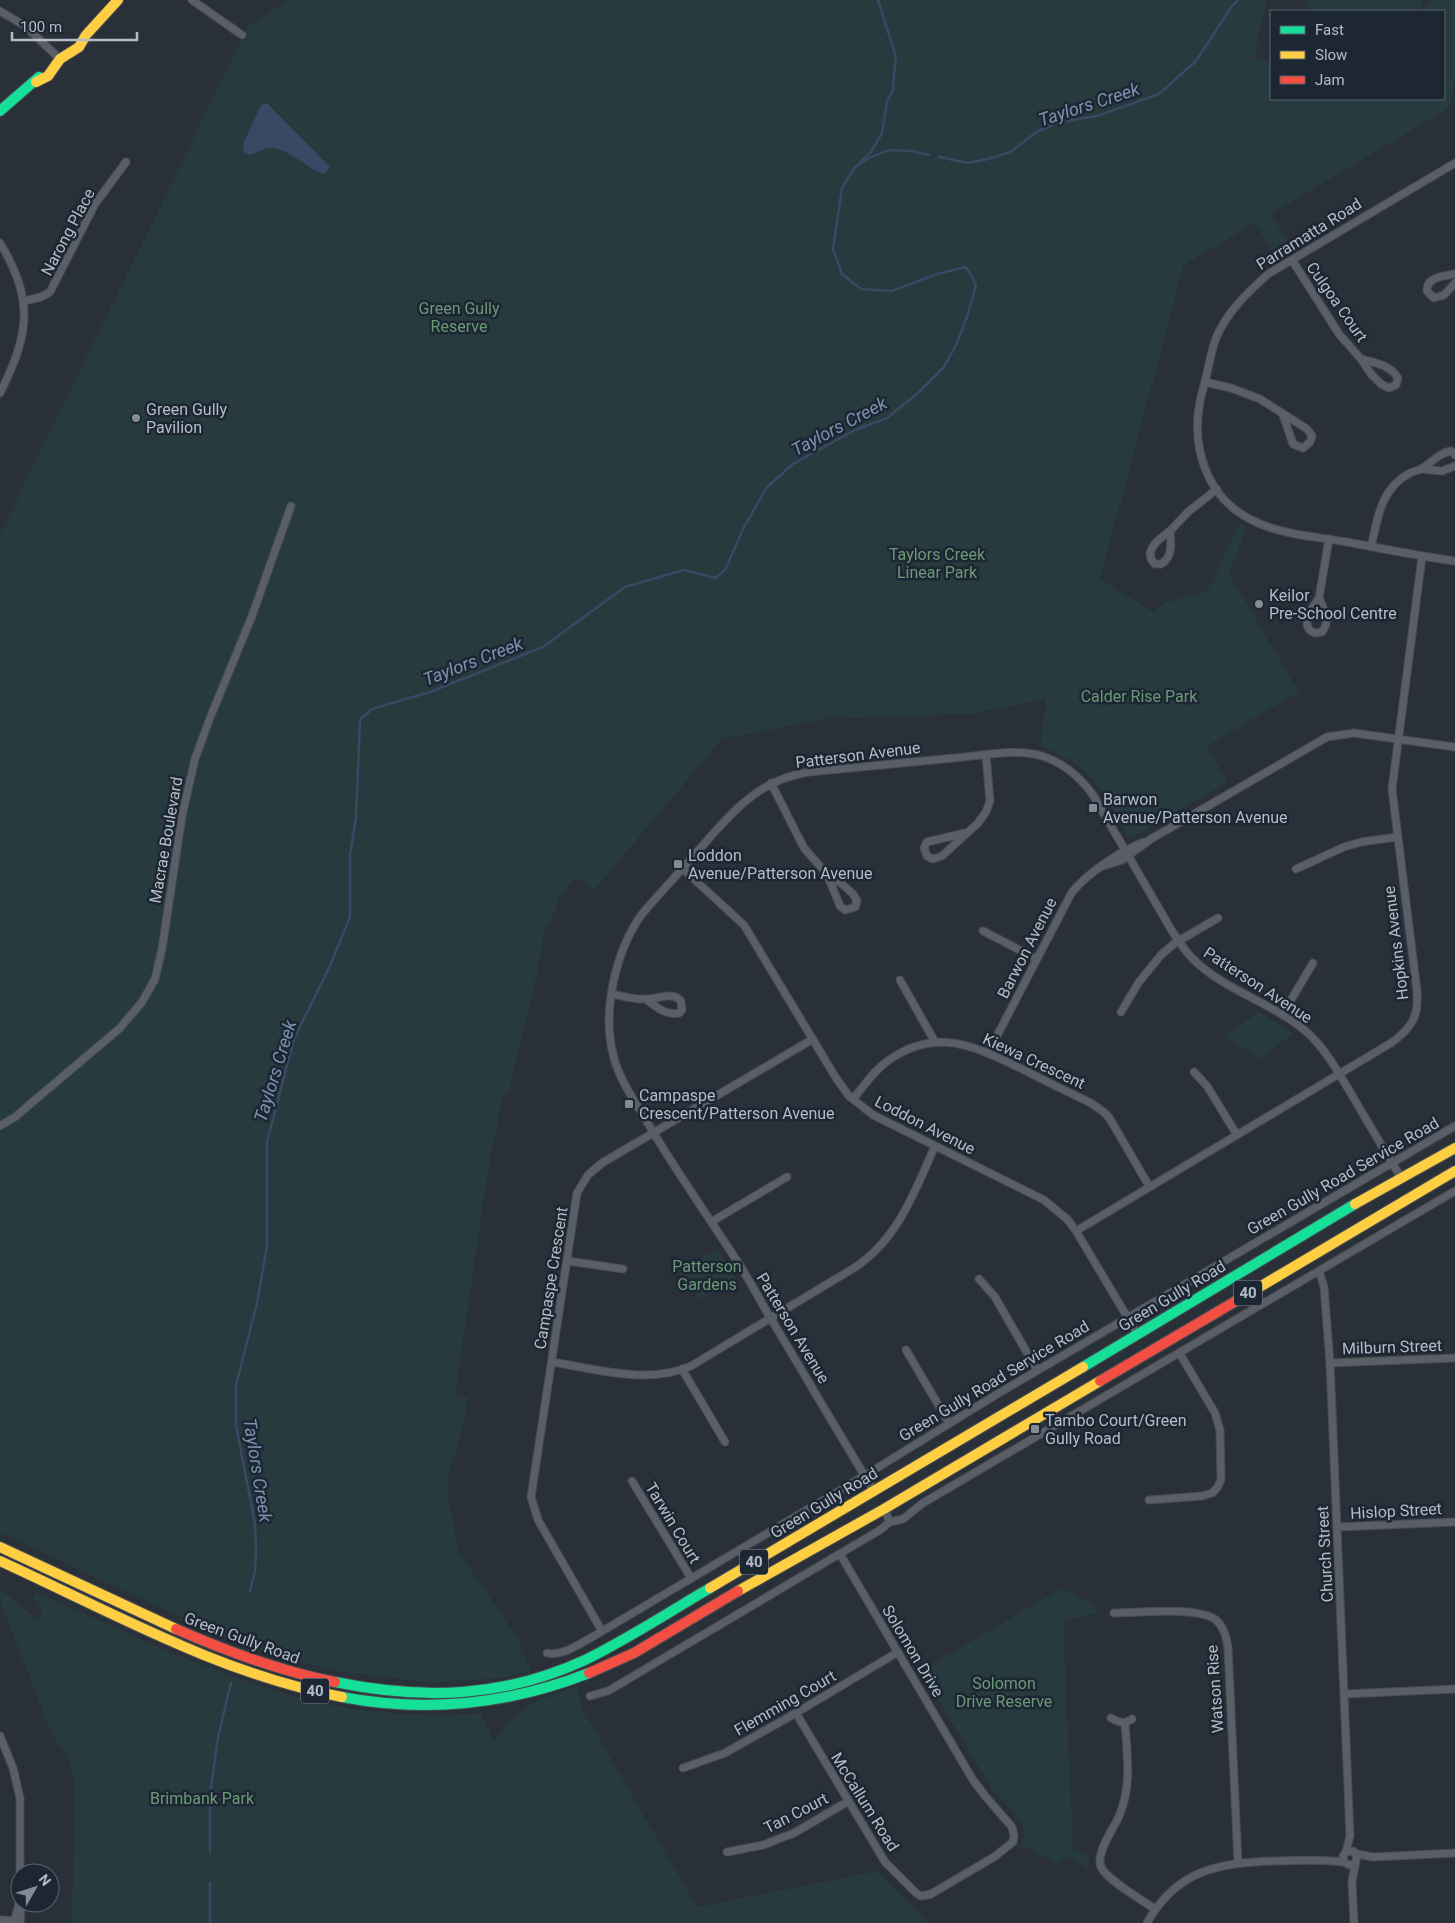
<svg xmlns="http://www.w3.org/2000/svg" width="1455" height="1923" viewBox="0 0 1455 1923" font-family="Roboto,sans-serif">
<style>
.green{fill:#273a3e}
.water{fill:#384963}
.lines{fill:none;stroke-linecap:round;stroke-linejoin:round}
.stream{stroke:#384963;stroke-width:2.5}
.street-casing{stroke:#484c53;stroke-width:9}
.fast-casing{stroke:#484c53;stroke-width:12}
.slow-casing{stroke:#484c53;stroke-width:12}
.jam-casing{stroke:#484c53;stroke-width:12}
.street{stroke:#5a5e66;stroke-width:7}
.fast{stroke:#16e098;stroke-width:10}
.slow{stroke:#ffcf43;stroke-width:10}
.jam{stroke:#f24e42;stroke-width:10}
.poi-dot{fill:#848b96;stroke:#1d2633;stroke-width:2}
.labels{text-anchor:middle;dominant-baseline:central;stroke-width:5;stroke-linejoin:round;paint-order:stroke}
.shield{fill:#1d2633;stroke:#878f9c;stroke-width:1}
.shield-label{font-size:15px;font-weight:bold;fill:#b4bcc9}
.street-label{font-size:16px;fill:#b4bcc9;stroke:#1d2633}
.park-label{font-size:16px;fill:#6b9a76;stroke:#1d2633}
.poi-label{font-size:16px;fill:#b4bcc9;stroke:#1d2633;text-anchor:start}
.water-label{font-size:18px;font-style:italic;fill:#7c92b1;stroke:#1d2633}
</style>
<rect width="100%" height="100%" fill="#2a3038"/>
<g class="green">
<path d="M 289,0 L 1266,0 L 1254,59 L 1271,62 L 1271,99 L 1444,99 L 1444,11 L 1423,11 L 1430,0 L 1455,0 L 1455,79 L 1449,108 L 1271,214 L 1291,248 L 1275,258 L 1255,223 L 1184,265 L 1100,579 L 1153,612 L 1165,603 L 1208,590 L 1240,524 L 1247,527 L 1229,574 L 1299,692 L 1207,746 L 1228,782 L 1129,839 C 1115,815 1102,783 1078,766 C 1067,757 1053,752 1040,746 L 1046,699 L 970,714 L 846,718 L 845,717 L 824,716 L 825,719 L 722,739 L 595,889 L 575,877 L 561,897 L 559,895 L 555,912 L 545,928 L 540,960 L 508,1095 L 503,1094 L 489,1165 L 455,1395 L 468,1398 L 460,1437 L 448,1477 L 448,1496 L 459,1552 L 518,1639 L 531,1672 L 500,1678 L 433,1683 L 343,1672 L 300,1662 L 239,1642 L 203,1628 L 0,1533 L 0,534 L 242,39 L 244,41 L 247,27 Z"/>
<path d="M 1306,0 L 1424,0 L 1419,11 L 1311,11 Z"/>
<path d="M 1259,1012 L 1293,1033 L 1261,1059 L 1224,1037 Z"/>
<path d="M 718,1249 L 737,1280 L 705,1297 L 704,1295 L 698,1299 L 681,1269 Z"/>
<path d="M 1062,1588 L 1098,1608 L 1097,1613 L 1063,1621 L 1073,1849 L 1087,1855 L 1090,1854 L 1088,1864 L 1090,1870 L 1067,1856 L 1057,1864 L 1027,1847 L 1020,1848 C 1024,1838 1026,1831 1020,1820 L 993,1790 L 921,1671 Z"/>
<path d="M 0,1589 L 37,1619 L 43,1615 L 34,1598 L 34,1594 L 38,1593 C 122,1630 205,1672 294,1696 C 354,1713 419,1718 481,1713 L 494,1742 C 500,1734 506,1724 514,1717 C 532,1701 555,1694 578,1686 L 581,1705 L 585,1714 L 697,1907 L 877,1871 L 930,1923 L 72,1923 L 75,1783 L 67,1757 L 52,1735 L 0,1601 Z"/>
</g>
<path class="water" d="M 267,103 L 330,167 L 324,174 C 306,169 293,150 271,148 C 263,147 256,154 249,155 L 243,151 L 244,142 L 261,105 Z"/>
<g class="lines">
<g class="stream">
<path d="M 939,157 L 968,163 L 988,159 L 1010,152 L 1038,131 L 1060,122 L 1097,116 L 1159,94 L 1196,61 L 1232,6 L 1238,0"/>
<path d="M 860,162 L 871,152 L 882,133 L 887,101 L 893,90 L 894,74 L 896,57 L 878,0"/>
<path d="M 250,1591 L 255,1571 L 256,1549 L 255,1524 L 236,1425 L 236,1385 L 257,1303 L 267,1246 L 267,1142 L 294,1039 L 329,968 L 350,917 L 350,855 L 356,817 L 360,720 L 372,709 L 430,692 L 543,647 L 625,587 L 684,570 L 715,578 L 725,570 L 744,527 L 767,487 L 793,464 L 855,430 L 887,418 L 919,392 L 944,367 L 957,343 L 967,317 L 976,285 L 969,271 L 965,267 L 937,274 L 892,291 L 861,289 L 842,274 L 833,249 L 842,188 L 855,167 L 869,158 L 889,150 L 912,151 L 929,155"/>
<path d="M 210,1852 L 210,1795 L 218,1737 L 231,1683"/>
<path d="M 210,1883 L 210,1923"/>
</g>
<defs>
<g id="street">
<path d="M 192,0 L 242,35"/>
<path d="M 0,11 L 25,26 L 60,59"/>
<path d="M 1455,163 L 1268,274 C 1247,293 1227,312 1216,338 C 1210,354 1208,373 1203,389 C 1188,442 1204,500 1258,523 C 1285,535 1318,537 1347,542 C 1383,549 1419,556 1455,561"/>
<path d="M 0,243 C 35,300 29,335 0,393"/>
<path d="M 1292,260 L 1339,334 L 1361,359 L 1371,374 L 1381,384 L 1389,388 L 1396,385 L 1398,378 C 1390,365 1376,363 1361,359"/>
<path d="M 1455,274 C 1444,276 1426,277 1427,291 L 1434,298 L 1444,295 L 1455,283"/>
<path d="M 24,301 L 41,297 L 50,292 L 95,204 L 126,162"/>
<path d="M 1205,382 L 1231,388 L 1260,399 L 1307,429 L 1312,436 L 1310,442 L 1303,448 L 1293,444 L 1283,415"/>
<path d="M 1421,469 L 1442,471 L 1455,466"/>
<path d="M 1170,531 C 1171,544 1173,557 1161,564 L 1155,564 C 1142,551 1159,539 1170,531 Z"/>
<path d="M 1170,531 L 1188,512 L 1217,489"/>
<path d="M 1371,547 C 1378,518 1380,489 1410,473 C 1413,471 1418,471 1421,469 C 1432,463 1438,453 1451,451 L 1455,455"/>
<path d="M 1319,598 C 1324,610 1331,620 1322,632 C 1318,633 1315,634 1311,631 C 1300,622 1314,606 1319,598 Z"/>
<path d="M 1319,598 L 1329,539"/>
<path d="M 771,783 L 804,848 L 827,874 L 842,884 L 853,894 L 857,901 L 855,907 L 845,910 L 840,906 L 827,874"/>
<path d="M 965,833 L 927,842 L 924,848 L 927,856 L 933,859 L 942,856 L 978,823 L 986,812 L 990,801 L 986,755"/>
<path d="M 1103,866 L 1122,860 L 1151,839 L 1327,737 L 1354,733 L 1455,747"/>
<path d="M 683,869 L 744,925 L 836,1078 L 849,1096 L 873,1115 L 1044,1200 L 1067,1219 L 1076,1231 L 1138,1335"/>
<path d="M 1296,869 L 1344,847 L 1361,842 L 1397,837"/>
<path d="M 983,931 L 1037,959"/>
<path d="M 900,980 L 935,1042"/>
<path d="M 612,994 C 623,996 636,1000 647,999 C 659,999 672,991 681,1001 L 682,1010 L 679,1013 C 667,1016 656,1007 647,1000"/>
<path d="M 1121,1012 L 1139,982 L 1161,955 L 1175,943 L 1218,918"/>
<path d="M 1282,1015 L 1313,963"/>
<path d="M 988,1053 L 1072,892 C 1088,873 1120,851 1144,842"/>
<path d="M 1194,1072 L 1207,1086 L 1237,1135"/>
<path d="M 853,1099 C 864,1086 874,1070 889,1060 C 937,1026 976,1047 1022,1069 C 1045,1081 1068,1092 1091,1103 L 1105,1113 L 1110,1119 L 1149,1186"/>
<path d="M 0,1126 L 15,1117 L 120,1028 L 142,1002 L 155,979 L 162,949 L 182,816 L 195,759 L 210,718 L 252,616 L 291,506"/>
<path d="M 711,1222 L 787,1177"/>
<path d="M 1076,1231 L 1391,1043 C 1412,1028 1419,1016 1417,991 L 1392,789 L 1422,557"/>
<path d="M 568,1261 L 623,1269"/>
<path d="M 1319,1271 L 1324,1287 L 1330,1363 L 1350,1836 L 1346,1852"/>
<path d="M 979,1279 L 995,1297 L 1037,1370"/>
<path d="M 906,1350 L 949,1423"/>
<path d="M 552,1362 C 596,1369 648,1385 691,1366 L 854,1268 C 898,1239 914,1193 935,1146"/>
<path d="M 1330,1363 L 1455,1358"/>
<path d="M 682,1369 L 725,1442"/>
<path d="M 632,1481 L 691,1578"/>
<path d="M 874,1491 C 839,1434 806,1377 771,1319 C 759,1299 748,1277 735,1258 C 704,1210 671,1164 643,1115 C 631,1096 618,1076 613,1054 C 602,1010 616,950 642,914 C 660,893 678,874 696,853 C 730,815 756,780 809,772 C 857,767 906,763 954,758 C 982,756 1015,748 1042,756 C 1064,763 1080,777 1093,795 L 1172,931 C 1178,940 1184,950 1192,958 C 1225,992 1276,1003 1310,1035 C 1328,1053 1340,1075 1353,1097 C 1369,1124 1385,1152 1402,1179"/>
<path d="M 1149,1500 L 1202,1496 L 1212,1493 L 1217,1488 L 1221,1480 L 1220,1430 L 1215,1413 L 1180,1354"/>
<path d="M 890,1522 L 903,1519 L 923,1503 L 1455,1191"/>
<path d="M 1337,1527 L 1455,1522"/>
<path d="M 1114,1613 C 1138,1613 1198,1606 1216,1620 C 1224,1627 1226,1637 1228,1647 L 1238,1863"/>
<path d="M 602,1631 L 538,1520 L 531,1497 L 577,1193 L 588,1175 L 602,1163 L 813,1039"/>
<path d="M 547,1653 C 563,1657 580,1643 594,1636 L 864,1476 L 999,1393 L 1455,1126"/>
<path d="M 1345,1694 L 1455,1689"/>
<path d="M 590,1696 L 608,1691 L 880,1530 L 890,1522 L 884,1509"/>
<path d="M 796,1713 L 885,1862 L 916,1893 L 921,1896 L 931,1894 L 994,1857 L 1013,1842 L 1014,1835 L 1012,1827 L 986,1797 L 973,1780 L 840,1554"/>
<path d="M 1111,1718 C 1119,1722 1124,1725 1132,1719"/>
<path d="M 1125,1723 C 1127,1755 1132,1783 1120,1814 C 1115,1827 1095,1853 1101,1867 C 1107,1880 1142,1900 1155,1909"/>
<path d="M 0,1736 L 13,1768 L 20,1798 L 20,1873"/>
<path d="M 683,1768 L 725,1753 L 796,1713 L 898,1652"/>
<path d="M 727,1852 L 763,1845 L 794,1833 L 847,1802"/>
<path d="M 1357,1854 L 1373,1857 L 1455,1853"/>
<path d="M 0,1920 L 17,1921"/>
<path d="M 14,1923 L 20,1900"/>
<path d="M 20,1923 L 21,1906"/>
<path d="M 1147,1923 C 1177,1869 1219,1863 1275,1861 C 1298,1860 1321,1859 1344,1862"/>
<path d="M 1354,1923 L 1352,1881 L 1357,1856 L 1353,1851 L 1346,1852 L 1343,1856 L 1344,1862 L 1349,1865 L 1354,1864"/>
</g>
<g id="fast">
<path d="M 0,111 L 39,77"/>
<path d="M 1083,1367 L 1355,1204"/>
<path d="M 335,1682 C 423,1700 503,1698 585,1660 C 628,1639 669,1612 710,1588"/>
<path d="M 342,1697 C 426,1713 510,1704 589,1673"/>
</g>
<g id="slow">
<path d="M 36,82 L 48,76 L 60,59 L 79,47 L 86,35 L 118,0"/>
<path d="M 1355,1204 L 1455,1148"/>
<path d="M 1236,1301 L 1455,1171"/>
<path d="M 0,1547 L 176,1629"/>
<path d="M 0,1561 C 112,1612 220,1674 342,1697"/>
<path d="M 710,1588 L 1083,1367"/>
<path d="M 738,1591 L 884,1509 L 1100,1381"/>
</g>
<g id="jam">
<path d="M 1100,1381 L 1236,1301"/>
<path d="M 176,1629 C 228,1652 280,1671 335,1682"/>
<path d="M 589,1673 L 634,1653 L 738,1591"/>
</g>
</defs>
<use href="#street" class="street-casing"/>
<use href="#fast" class="fast-casing"/>
<use href="#slow" class="slow-casing"/>
<use href="#jam" class="jam-casing"/>
<use href="#street" class="street"/>
<use href="#fast" class="fast"/>
<use href="#slow" class="slow"/>
<use href="#jam" class="jam"/>
</g>
<g class="poi-dot">
<circle cx="136" cy="418" r="5"/>
<circle cx="1259" cy="604" r="5"/>
<rect x="1088" y="803" width="10" height="10" rx="2.5"/>
<rect x="673" y="859" width="10" height="10" rx="2.5"/>
<rect x="624" y="1099" width="10" height="10" rx="2.5"/>
<rect x="1030" y="1424" width="10" height="10" rx="2.5"/>
</g>
<g class="labels">
<g class="shield">
<rect x="1234" y="1280.5" width="28" height="25" rx="4"/>
<rect x="740" y="1549.5" width="28" height="25" rx="4"/>
<rect x="301" y="1678.5" width="28" height="25" rx="4"/>
</g>
<g class="shield-label">
<text x="1248" y="1293">40</text>
<text x="754" y="1562">40</text>
<text x="315" y="1691">40</text>
</g>
<g class="street-label">
<text transform="translate(68 232) rotate(-62)">Narong Place</text>
<text transform="translate(1309 234) rotate(-32)">Parramatta Road</text>
<text transform="translate(1337 302) rotate(55)">Culgoa Court</text>
<text transform="translate(858 755) rotate(-7)">Patterson Avenue</text>
<text transform="translate(166 840) rotate(-80)">Macrae Boulevard</text>
<text transform="translate(1396 943) rotate(-97)">Hopkins Avenue</text>
<text transform="translate(1027 948) rotate(-63)">Barwon Avenue</text>
<text transform="translate(1258 985) rotate(33)">Patterson Avenue</text>
<text transform="translate(1034 1061) rotate(25)">Kiewa Crescent</text>
<text transform="translate(925 1125) rotate(27)">Loddon Avenue</text>
<text transform="translate(1343 1176) rotate(-30)">Green Gully Road Service Road</text>
<text transform="translate(551 1278) rotate(-81)">Campaspe Crescent</text>
<text transform="translate(1172 1296) rotate(-31)">Green Gully Road</text>
<text transform="translate(793 1328) rotate(59)">Patterson Avenue</text>
<text transform="translate(1392 1347) rotate(-2)">Milburn Street</text>
<text transform="translate(994 1381) rotate(-31)">Green Gully Road Service Road</text>
<text transform="translate(824 1503) rotate(-31)">Green Gully Road</text>
<text transform="translate(1396 1511) rotate(-3)">Hislop Street</text>
<text transform="translate(673 1523) rotate(59)">Tarwin Court</text>
<text transform="translate(1325 1554) rotate(-93)">Church Street</text>
<text transform="translate(242 1638) rotate(20)">Green Gully Road</text>
<text transform="translate(913 1651) rotate(59)">Solomon Drive</text>
<text transform="translate(1215 1689) rotate(-94)">Watson Rise</text>
<text transform="translate(785 1703) rotate(-30)">Flemming Court</text>
<text transform="translate(865 1802) rotate(58)">McCallum Road</text>
<text transform="translate(796 1813) rotate(-27)">Tan Court</text>
</g>
<g class="park-label">
<text x="459" y="308">Green Gully<tspan x="459" dy="18">Reserve</tspan></text>
<text x="937" y="554">Taylors Creek<tspan x="937" dy="18">Linear Park</tspan></text>
<text x="1139" y="696">Calder Rise Park</text>
<text x="707" y="1266">Patterson<tspan x="707" dy="18">Gardens</tspan></text>
<text x="1004" y="1683">Solomon<tspan x="1004" dy="18">Drive Reserve</tspan></text>
<text x="202" y="1798">Brimbank Park</text>
</g>
<g class="poi-label">
<text x="146" y="409">Green Gully<tspan x="146" dy="18">Pavilion</tspan></text>
<text x="1269" y="595">Keilor<tspan x="1269" dy="18">Pre-School Centre</tspan></text>
<text x="1103" y="799">Barwon<tspan x="1103" dy="18">Avenue/Patterson Avenue</tspan></text>
<text x="688" y="855">Loddon<tspan x="688" dy="18">Avenue/Patterson Avenue</tspan></text>
<text x="639" y="1095">Campaspe<tspan x="639" dy="18">Crescent/Patterson Avenue</tspan></text>
<text x="1045" y="1420">Tambo Court/Green<tspan x="1045" dy="18">Gully Road</tspan></text>
</g>
<g class="water-label">
<text transform="translate(1089 104) rotate(-18)">Taylors Creek</text>
<text transform="translate(839 426) rotate(-28)">Taylors Creek</text>
<text transform="translate(473 661) rotate(-21)">Taylors Creek</text>
<text transform="translate(275 1071) rotate(-73)">Taylors Creek</text>
<text transform="translate(258 1470) rotate(81)">Taylors Creek</text>
</g>
</g>
<rect x="1270" y="10" width="175" height="90" fill="#1d2633" stroke="#59626f"/>
<rect x="1280" y="26" width="25" height="8" fill="#16e098" stroke="#59626f"/>
<text x="1315" y="35" font-size="15" fill="#b4bcc9">Fast</text>
<rect x="1280" y="51" width="25" height="8" fill="#ffcf43" stroke="#59626f"/>
<text x="1315" y="60" font-size="15" fill="#b4bcc9">Slow</text>
<rect x="1280" y="76" width="25" height="8" fill="#f24e42" stroke="#59626f"/>
<text x="1315" y="85" font-size="15" fill="#b4bcc9">Jam</text>
<g transform="translate(35 1888) rotate(51)"><circle r="24" fill="#1d2633" stroke="#59626f"/>
<path d="M0-4L9 19L0 12L-9 19Z" fill="#848b96"/>
<text y="-8" font-size="14" font-weight="bold" text-anchor="middle" fill="#b4bcc9">N</text>
</g>
<path d="M12 32v8h125v-8" fill="none" stroke="#b4bcc9" stroke-width="2.5"/>
<text x="20" y="32" font-size="15" fill="#b4bcc9" stroke="#1d2633" stroke-width="4" paint-order="stroke">100 m</text>
</svg>
